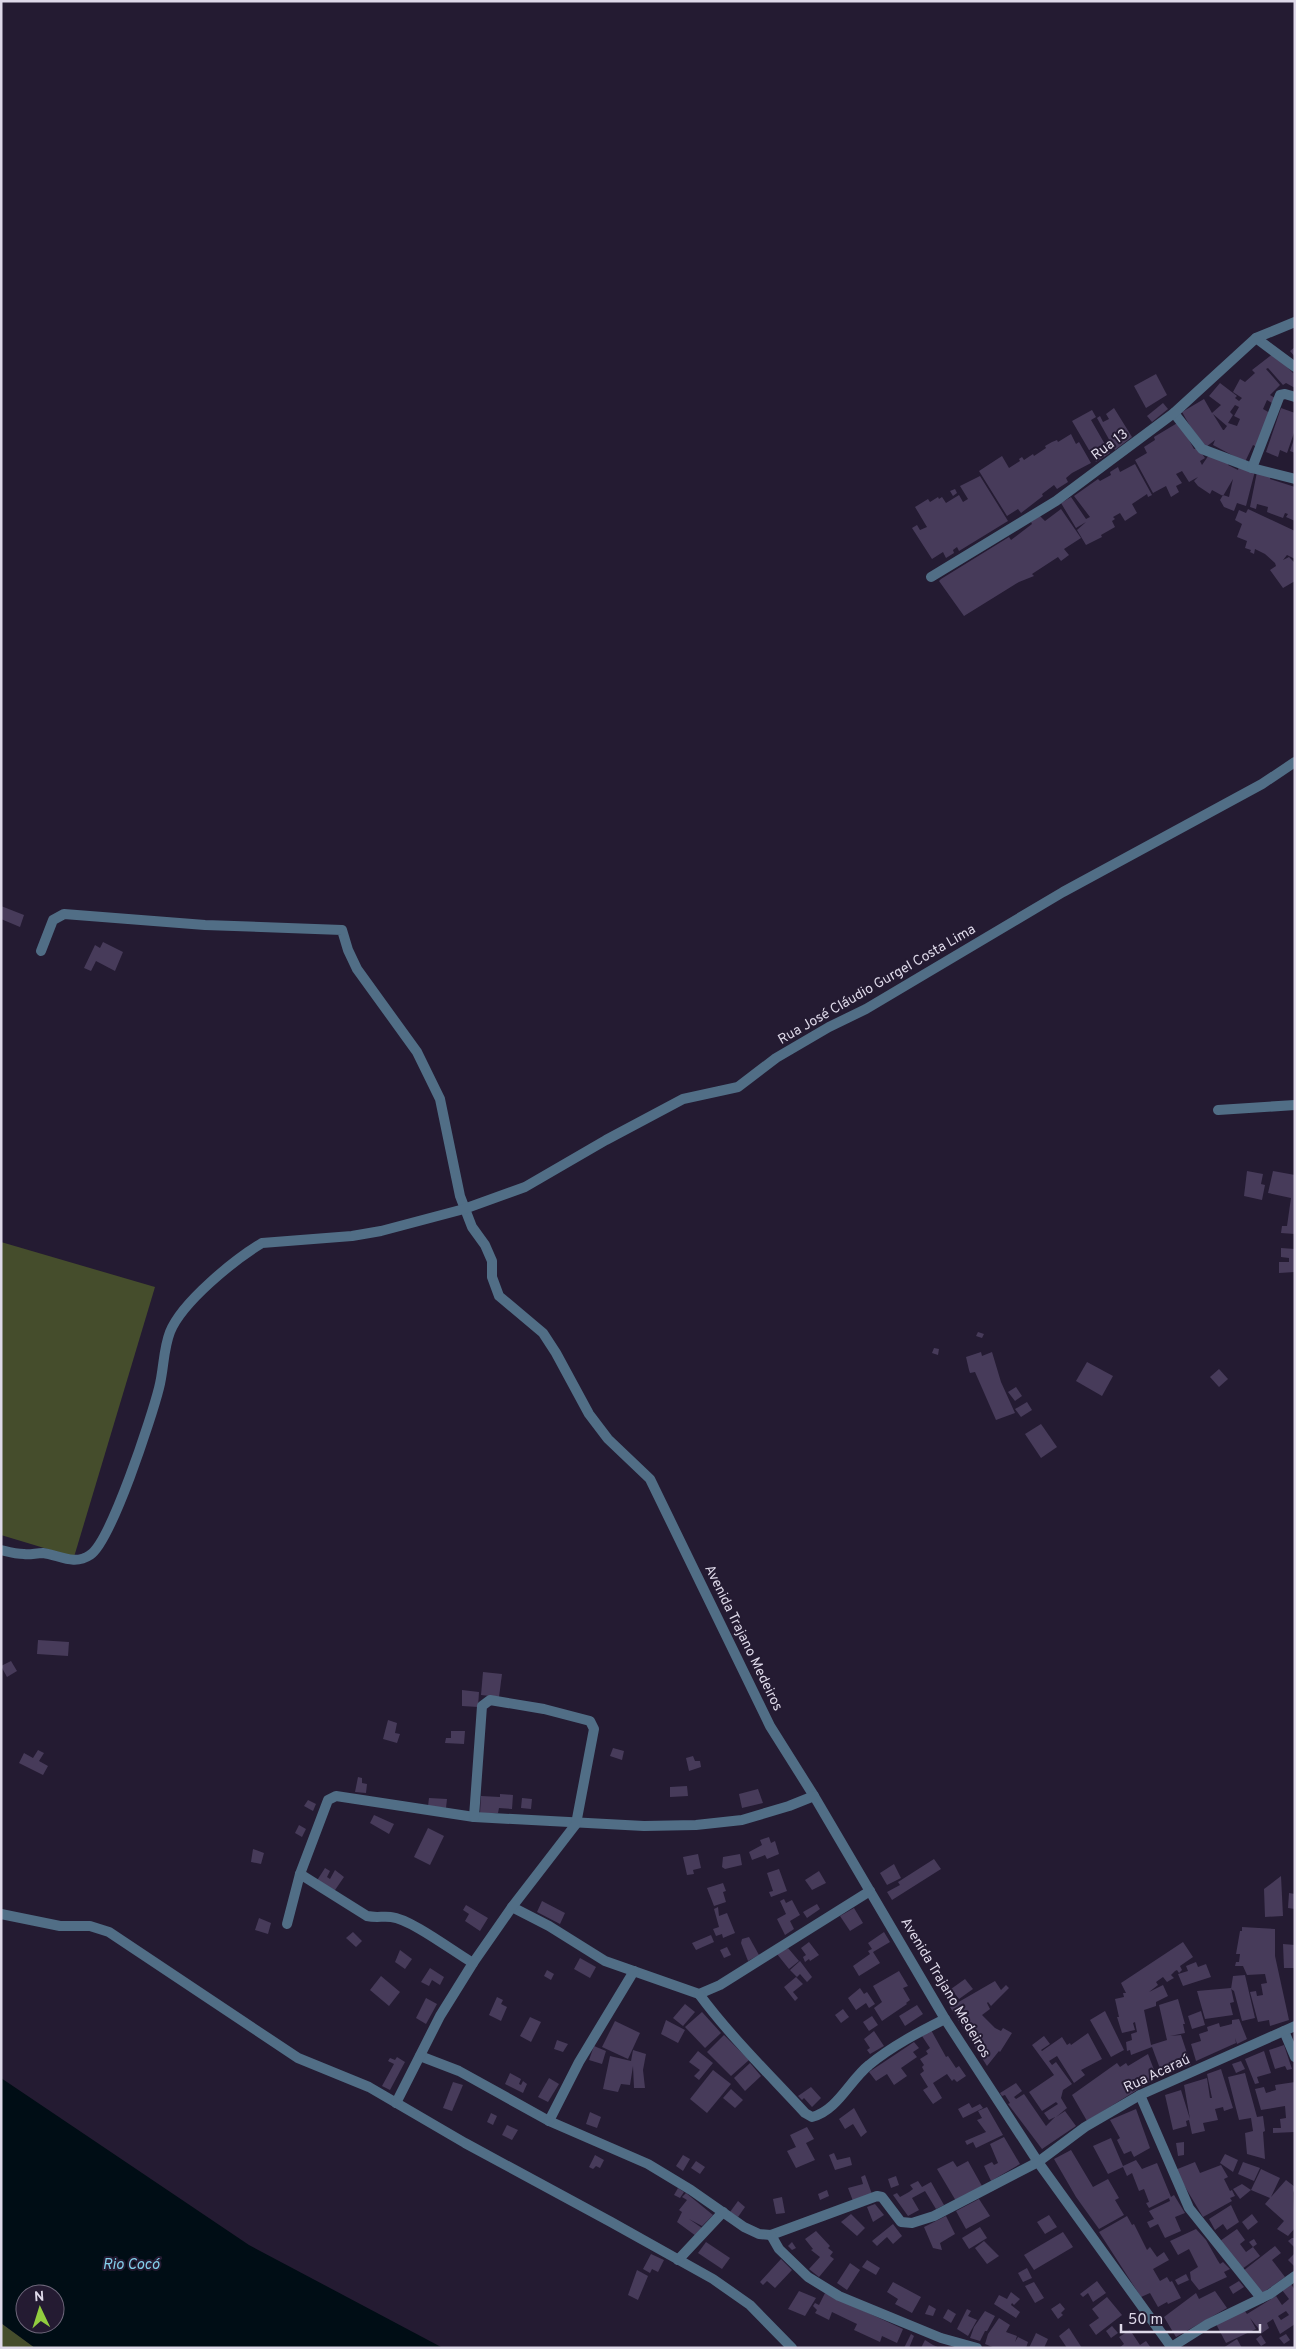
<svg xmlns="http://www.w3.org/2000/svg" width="1296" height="2349" viewBox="0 0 1296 2349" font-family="Overpass,sans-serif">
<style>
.green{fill:#454d2c}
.water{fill:#000d15;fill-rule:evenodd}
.building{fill:#473b5a;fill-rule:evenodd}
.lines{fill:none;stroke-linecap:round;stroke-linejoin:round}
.street{stroke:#516e86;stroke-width:10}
.labels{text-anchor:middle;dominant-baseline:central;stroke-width:4;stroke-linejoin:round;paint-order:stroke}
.street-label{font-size:14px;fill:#ded9e9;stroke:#241b32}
.water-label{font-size:15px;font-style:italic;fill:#84cfeb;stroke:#241b32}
</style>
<rect width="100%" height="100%" fill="#241b32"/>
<g class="green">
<path d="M 1,1242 L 155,1287 L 74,1557 L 1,1535 Z"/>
<path d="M 1,2323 L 33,2346 L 35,2348 L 1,2348 Z"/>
</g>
<path class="water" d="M 1,2078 L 249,2245 L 443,2348 L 35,2348 L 1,2323 ZM 25,2294 L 55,2294 L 55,2324 L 25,2324 Z"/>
<g class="building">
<path d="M 1295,347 L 1295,357 L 1290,351 Z"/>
<path d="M 1274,353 L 1293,373 L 1295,370 L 1295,388 L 1286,383 L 1283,385 L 1268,368 L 1266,369 L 1280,385 L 1270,395 L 1275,398 L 1272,403 L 1267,400 L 1263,409 L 1270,413 L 1257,447 L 1253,445 L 1245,462 L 1213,445 L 1215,440 L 1206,447 L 1190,426 L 1182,412 L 1204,399 L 1212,413 L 1221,405 L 1209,396 L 1220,383 L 1237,396 L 1235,398 L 1239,401 L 1242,398 L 1233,392 L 1240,379 L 1245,382 L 1255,373 L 1252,370 ZM 1235,405 L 1239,407 L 1234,416 L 1240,419 L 1237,426 L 1228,423 L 1233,415 L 1230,412 ZM 1213,414 L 1227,426 L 1224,430 L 1223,430 Z"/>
<path d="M 1156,374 L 1167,395 L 1146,408 L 1134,386 Z"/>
<path d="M 1163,403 L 1168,409 L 1152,422 L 1147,416 Z"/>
<path d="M 1114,408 L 1132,437 L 1115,450 L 1097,418 L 1100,416 L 1103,422 L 1109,419 L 1106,414 Z"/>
<path d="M 1281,408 L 1295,413 L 1295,430 L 1287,453 L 1280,450 L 1278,457 L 1266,452 Z"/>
<path d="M 1092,410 L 1096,417 L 1091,420 L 1110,453 L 1096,462 L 1072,421 Z"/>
<path d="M 1179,422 L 1194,449 L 1198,448 L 1205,458 L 1200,461 L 1202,465 L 1211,452 L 1230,462 L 1228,465 L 1238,470 L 1239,466 L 1255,471 L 1246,506 L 1237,503 L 1234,511 L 1224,507 L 1220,500 L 1223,495 L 1229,497 L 1233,479 L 1223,496 L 1212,490 L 1210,494 L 1198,486 L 1194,481 L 1198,477 L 1189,482 L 1182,471 L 1176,474 L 1182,483 L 1176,486 L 1179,492 L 1171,497 L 1166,486 L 1153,493 L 1135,460 L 1147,453 L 1144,447 L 1155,440 L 1154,437 Z"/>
<path d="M 1071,434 L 1076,444 L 1079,442 L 1091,463 L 1072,473 L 1066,478 L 1068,482 L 1057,489 L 1054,485 L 1042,494 L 1043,496 L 1021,513 L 1018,509 L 1007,516 L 979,471 L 1002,456 L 1009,468 L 1020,461 L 1019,459 L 1022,457 L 1024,460 L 1033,454 L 1034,456 L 1046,448 L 1045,446 L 1052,442 L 1057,440 L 1058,442 Z"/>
<path d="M 1294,439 L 1295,439 L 1295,453 L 1290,451 Z"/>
<path d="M 1135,464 L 1152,495 L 1148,497 L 1147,494 L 1132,504 L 1137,513 L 1125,521 L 1120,513 L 1113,517 L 1115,519 L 1112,521 L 1115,527 L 1101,535 L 1102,537 L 1086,545 L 1077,530 L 1086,522 L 1076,528 L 1061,503 L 1071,497 L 1086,519 L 1090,517 L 1074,496 L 1098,479 L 1100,481 L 1111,475 L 1110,472 L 1118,467 L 1120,472 Z"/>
<path d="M 1257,472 L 1271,476 L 1270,479 L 1295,487 L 1295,521 L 1286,517 L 1288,514 L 1285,513 L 1283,518 L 1267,512 L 1268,507 L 1257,504 L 1256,509 L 1250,507 Z"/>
<path d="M 980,476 L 1008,521 L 959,551 L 957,547 L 953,550 L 954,553 L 946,558 L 943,552 L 932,559 L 912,528 L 917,525 L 920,530 L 927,527 L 915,507 L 928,499 L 930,502 L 938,497 L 939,499 L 942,497 L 946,503 L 959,495 L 963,502 L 968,499 L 960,486 Z"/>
<path d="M 955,489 L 957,493 L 953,496 L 950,491 Z"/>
<path d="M 1061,509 L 1081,538 L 1064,549 L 1069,555 L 1061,561 L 1058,557 L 1032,574 L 1034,576 L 1019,582 L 964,616 L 939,581 L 941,579 L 1009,537 L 1011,540 L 1032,524 L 1031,522 L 1040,516 L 1045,521 Z"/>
<path d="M 1248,509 L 1295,531 L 1295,559 L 1287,555 L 1283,560 L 1289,557 L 1295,563 L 1295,581 L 1283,588 L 1270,570 L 1276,566 L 1275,563 L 1265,554 L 1255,549 L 1254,554 L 1250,552 L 1251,550 L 1245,548 L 1247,541 L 1237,537 L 1242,524 L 1235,520 L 1239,510 L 1246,513 Z"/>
<path d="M 1,906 L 24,915 L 20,927 L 1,919 Z"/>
<path d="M 103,942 L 123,952 L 115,971 L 96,961 L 91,971 L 84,968 L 95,945 L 100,948 Z"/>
<path d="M 1247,1171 L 1263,1174 L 1261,1184 L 1265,1185 L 1262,1200 L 1244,1196 Z"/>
<path d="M 1273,1171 L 1295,1175 L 1295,1234 L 1281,1233 L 1282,1226 L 1287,1226 L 1291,1198 L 1268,1193 Z"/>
<path d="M 1281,1248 L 1295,1249 L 1295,1272 L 1279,1273 L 1279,1262 L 1289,1262 L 1289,1258 L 1281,1257 Z"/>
<path d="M 978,1332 L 984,1334 L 982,1338 L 976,1336 Z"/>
<path d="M 934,1348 L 939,1349 L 938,1355 L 932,1353 Z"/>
<path d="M 981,1352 L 982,1356 L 992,1352 L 1001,1382 L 1015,1413 L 996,1420 L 975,1372 L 970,1373 L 969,1370 L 966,1357 Z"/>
<path d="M 1087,1362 L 1113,1376 L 1102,1396 L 1076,1381 Z"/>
<path d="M 1219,1369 L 1228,1379 L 1219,1387 L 1210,1377 Z"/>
<path d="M 1016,1387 L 1022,1396 L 1015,1401 L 1008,1392 Z"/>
<path d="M 1027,1402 L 1032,1410 L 1021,1417 L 1015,1409 Z"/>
<path d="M 1041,1424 L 1057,1447 L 1041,1458 L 1025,1434 Z"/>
<path d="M 38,1640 L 69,1642 L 68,1656 L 37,1654 Z"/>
<path d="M 11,1661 L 17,1671 L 7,1677 L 1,1666 Z"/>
<path d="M 483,1672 L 502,1674 L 499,1697 L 481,1695 Z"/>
<path d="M 462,1690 L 479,1692 L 478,1707 L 462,1706 Z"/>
<path d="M 388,1720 L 397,1723 L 395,1733 L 400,1734 L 397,1743 L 383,1739 Z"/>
<path d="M 451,1731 L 465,1731 L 464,1744 L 445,1743 L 446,1738 L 451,1738 Z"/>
<path d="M 613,1748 L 624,1751 L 622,1760 L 610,1756 Z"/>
<path d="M 38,1750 L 44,1753 L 39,1761 L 48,1766 L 43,1775 L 19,1763 L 24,1753 L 33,1758 Z"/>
<path d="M 693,1756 L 695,1761 L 700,1761 L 701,1767 L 689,1771 L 686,1758 Z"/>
<path d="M 358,1777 L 362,1778 L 362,1783 L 367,1784 L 366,1793 L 355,1792 Z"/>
<path d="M 687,1786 L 688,1796 L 670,1797 L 670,1787 Z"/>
<path d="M 758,1789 L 763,1803 L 742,1808 L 739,1794 Z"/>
<path d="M 500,1794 L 513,1795 L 512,1809 L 499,1808 L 498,1813 L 480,1813 L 481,1796 L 500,1797 Z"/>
<path d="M 429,1798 L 447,1799 L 446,1808 L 428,1806 Z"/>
<path d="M 522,1798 L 532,1799 L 531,1809 L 521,1808 Z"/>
<path d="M 308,1800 L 316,1804 L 313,1811 L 304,1806 Z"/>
<path d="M 374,1815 L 394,1824 L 389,1834 L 370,1823 Z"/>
<path d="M 299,1825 L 306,1829 L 302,1837 L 295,1833 Z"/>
<path d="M 428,1828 L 444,1836 L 430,1865 L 414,1857 Z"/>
<path d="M 769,1837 L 771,1843 L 775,1841 L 779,1854 L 767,1859 L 765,1855 L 752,1860 L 749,1852 L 762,1845 L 760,1840 Z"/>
<path d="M 253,1849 L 264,1853 L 261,1864 L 251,1862 Z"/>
<path d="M 698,1854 L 701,1868 L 693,1870 L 694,1874 L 687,1875 L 683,1857 Z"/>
<path d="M 740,1854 L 742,1865 L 725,1869 L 722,1867 L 723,1857 Z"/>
<path d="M 934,1859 L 941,1869 L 892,1900 L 887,1892 L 900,1885 L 898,1882 Z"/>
<path d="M 894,1864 L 901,1878 L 887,1885 L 880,1873 Z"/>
<path d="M 325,1868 L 330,1871 L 327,1877 L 330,1879 L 335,1870 L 344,1877 L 333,1893 L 316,1882 Z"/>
<path d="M 779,1869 L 787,1891 L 771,1897 L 769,1892 L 773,1891 L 767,1873 Z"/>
<path d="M 819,1871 L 826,1883 L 812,1890 L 805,1880 Z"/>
<path d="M 1281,1876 L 1283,1916 L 1265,1917 L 1264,1889 Z"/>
<path d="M 723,1883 L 726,1891 L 723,1892 L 726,1902 L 714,1906 L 707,1888 Z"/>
<path d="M 1289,1893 L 1295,1894 L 1295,1909 L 1288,1908 Z"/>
<path d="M 784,1899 L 786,1903 L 792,1900 L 800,1915 L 790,1921 L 794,1929 L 785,1935 L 777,1919 L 786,1914 L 780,1901 Z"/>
<path d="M 542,1901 L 565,1913 L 560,1924 L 537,1912 Z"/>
<path d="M 817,1904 L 820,1909 L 807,1918 L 803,1912 Z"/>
<path d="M 466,1905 L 488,1918 L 480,1931 L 465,1921 L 469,1914 L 463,1910 Z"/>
<path d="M 718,1907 L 719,1916 L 727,1913 L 735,1933 L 723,1938 L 722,1934 L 716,1936 L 713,1929 L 719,1927 L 714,1909 Z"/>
<path d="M 854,1908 L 863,1923 L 850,1931 L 840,1916 Z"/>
<path d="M 259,1918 L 271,1923 L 268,1934 L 255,1930 Z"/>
<path d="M 1242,1927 L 1275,1929 L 1275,1956 L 1289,2020 L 1270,2026 L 1269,2020 L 1258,2022 L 1250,1992 L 1256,1991 L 1257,1996 L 1263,1995 L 1261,1984 L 1267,1983 L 1265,1974 L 1247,1975 L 1243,1966 L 1235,1966 L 1236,1962 L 1239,1962 L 1240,1954 L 1236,1954 L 1240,1931 L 1242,1931 Z"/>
<path d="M 353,1932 L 362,1941 L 356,1947 L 346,1938 Z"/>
<path d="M 884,1932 L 890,1942 L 873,1952 L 880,1963 L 859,1976 L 853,1966 L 870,1954 L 868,1951 L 872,1949 L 868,1943 Z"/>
<path d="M 711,1935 L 714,1942 L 696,1950 L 692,1943 Z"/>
<path d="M 749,1937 L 759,1955 L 748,1961 L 741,1943 L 742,1939 Z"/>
<path d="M 809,1942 L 819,1955 L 810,1961 L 809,1959 L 805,1962 L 803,1957 L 806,1955 L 801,1948 Z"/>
<path d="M 1183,1942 L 1193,1957 L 1180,1966 L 1182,1970 L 1179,1973 L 1177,1970 L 1175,1971 L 1171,1975 L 1174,1978 L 1172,1979 L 1167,1982 L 1163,1977 L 1156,1982 L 1158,1985 L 1149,1992 L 1163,1985 L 1168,1996 L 1156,2002 L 1156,2006 L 1144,2010 L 1151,2045 L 1167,2040 L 1159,2005 L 1178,1999 L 1185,2024 L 1183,2024 L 1185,2033 L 1170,2036 L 1181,2035 L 1191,2065 L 1162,2074 L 1152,2047 L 1131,2055 L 1130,2050 L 1127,2051 L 1126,2042 L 1132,2040 L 1131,2034 L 1137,2032 L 1135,2022 L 1133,2023 L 1135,2030 L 1122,2033 L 1117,2017 L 1119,2017 L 1115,1999 L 1124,1997 L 1123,1993 L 1126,1993 L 1121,1983 Z"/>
<path d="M 1283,1944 L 1295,1945 L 1295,1968 L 1284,1968 Z"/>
<path d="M 727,1947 L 731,1955 L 724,1958 L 720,1950 Z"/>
<path d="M 785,1947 L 787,1949 L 788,1948 L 799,1961 L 789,1969 L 777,1954 Z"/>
<path d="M 400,1950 L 412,1959 L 405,1969 L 395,1962 Z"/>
<path d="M 580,1958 L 596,1967 L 590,1978 L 574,1969 Z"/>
<path d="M 800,1961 L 812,1977 L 807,1982 L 800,1974 L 797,1977 L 790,1970 Z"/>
<path d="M 1196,1962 L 1198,1967 L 1206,1964 L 1211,1977 L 1183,1986 L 1178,1974 L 1188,1971 L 1186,1966 Z"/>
<path d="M 430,1968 L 444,1977 L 440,1985 L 432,1980 L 429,1986 L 421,1982 Z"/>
<path d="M 547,1970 L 554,1974 L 551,1980 L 544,1976 Z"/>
<path d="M 899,1971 L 908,1986 L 903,1988 L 910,2000 L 906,2003 L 907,2004 L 882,2021 L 874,2008 L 882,2002 L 873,1986 Z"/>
<path d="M 1245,1975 L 1255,2018 L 1242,2021 L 1234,1991 L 1231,1989 L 1233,1976 Z"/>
<path d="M 381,1976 L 400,1992 L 389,2006 L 370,1990 Z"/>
<path d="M 796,1977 L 803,1984 L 793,1992 L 798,1998 L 795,2001 L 784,1987 Z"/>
<path d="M 965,1979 L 973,1989 L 959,1999 L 951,1989 Z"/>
<path d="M 995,1981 L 1001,1990 L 1006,1985 L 1009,1988 L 991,2006 L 988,2002 L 987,2003 L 990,2009 L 982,2015 L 995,2028 L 1001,2031 L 1003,2028 L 1012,2033 L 1000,2052 L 999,2051 L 987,2066 L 950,2007 Z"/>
<path d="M 860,1988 L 864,1994 L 867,1992 L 875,2004 L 869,2008 L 866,2003 L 856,2010 L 848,1998 Z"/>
<path d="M 1231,1988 L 1234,2002 L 1230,2003 L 1233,2015 L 1205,2019 L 1197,1991 Z"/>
<path d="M 497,1997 L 503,2000 L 501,2004 L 507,2007 L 501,2021 L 489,2015 Z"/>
<path d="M 426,1998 L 437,2004 L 426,2024 L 416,2018 Z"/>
<path d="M 685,2004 L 695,2012 L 683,2026 L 673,2018 Z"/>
<path d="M 917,2005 L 923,2014 L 905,2026 L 899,2016 Z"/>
<path d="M 843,2009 L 849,2017 L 841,2023 L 835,2015 Z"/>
<path d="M 1105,2011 L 1124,2050 L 1111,2057 L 1090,2020 Z"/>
<path d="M 1201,2011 L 1205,2025 L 1192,2029 L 1188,2016 Z"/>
<path d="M 702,2012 L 721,2033 L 705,2048 L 685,2027 Z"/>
<path d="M 872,2016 L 878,2025 L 869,2031 L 863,2022 Z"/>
<path d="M 530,2017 L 541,2022 L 531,2042 L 520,2036 Z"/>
<path d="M 1239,2019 L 1247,2039 L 1237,2044 L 1235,2038 L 1236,2043 L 1196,2061 L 1191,2044 L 1201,2041 L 1199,2034 L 1208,2031 L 1207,2027 L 1219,2023 L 1220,2027 L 1232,2024 L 1232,2020 Z"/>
<path d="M 666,2020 L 685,2030 L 678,2043 L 661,2034 Z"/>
<path d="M 615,2021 L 640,2033 L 628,2059 L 602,2047 Z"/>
<path d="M 931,2030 L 946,2057 L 948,2056 L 956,2068 L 959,2066 L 966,2076 L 957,2082 L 954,2079 L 952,2081 L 947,2074 L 933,2083 L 942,2098 L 933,2104 L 923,2090 L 928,2087 L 920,2074 L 924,2071 L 922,2067 L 924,2065 L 920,2059 L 928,2054 L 926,2051 L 930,2048 L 922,2036 Z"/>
<path d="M 874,2031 L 884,2046 L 870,2054 L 867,2050 L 870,2048 L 864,2039 Z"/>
<path d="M 1088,2033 L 1102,2059 L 1081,2070 L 1085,2075 L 1074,2083 L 1057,2056 L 1049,2061 L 1052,2065 L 1056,2062 L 1072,2084 L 1063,2090 L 1061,2098 L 1067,2108 L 1056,2117 L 1065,2111 L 1076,2126 L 1042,2149 L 1008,2104 L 1010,2103 L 1005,2095 L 1002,2096 L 1000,2093 L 1016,2083 L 1022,2091 L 1014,2097 L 1016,2099 L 1024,2094 L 1046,2126 L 1055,2117 L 1049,2120 L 1044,2113 L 1058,2104 L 1056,2102 L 1042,2111 L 1029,2092 L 1054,2075 L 1032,2045 L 1044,2036 L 1050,2044 L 1041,2050 L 1042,2051 L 1062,2037 L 1067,2045 L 1070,2043 L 1071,2045 Z"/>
<path d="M 724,2035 L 749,2060 L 731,2076 L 707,2052 Z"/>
<path d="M 557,2040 L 568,2044 L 563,2052 L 554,2049 Z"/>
<path d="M 914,2042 L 919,2048 L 913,2052 L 917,2057 L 901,2068 L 907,2076 L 894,2085 L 887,2074 L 876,2081 L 869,2072 Z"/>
<path d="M 1284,2045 L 1292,2069 L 1287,2070 L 1285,2066 L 1275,2069 L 1269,2050 Z"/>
<path d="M 594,2046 L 606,2051 L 602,2064 L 589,2060 Z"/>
<path d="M 633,2050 L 646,2054 L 643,2070 L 645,2088 L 634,2088 L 633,2066 L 630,2085 L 621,2084 L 618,2092 L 603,2089 L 610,2056 L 631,2061 Z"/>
<path d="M 698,2051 L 713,2063 L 699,2080 L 694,2076 L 700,2070 L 689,2062 Z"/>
<path d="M 1264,2051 L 1271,2073 L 1257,2077 L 1259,2083 L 1255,2084 L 1245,2059 Z"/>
<path d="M 1148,2054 L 1156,2075 L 1149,2079 L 1150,2082 L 1087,2121 L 1072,2095 L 1117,2063 L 1120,2067 L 1126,2063 L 1128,2066 Z"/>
<path d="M 397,2057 L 405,2062 L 390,2090 L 382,2086 L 394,2064 L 388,2061 L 390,2058 L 395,2060 Z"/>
<path d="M 1241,2061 L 1245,2069 L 1236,2073 L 1232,2064 Z"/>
<path d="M 750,2063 L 761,2076 L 745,2091 L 734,2078 Z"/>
<path d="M 1221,2069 L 1233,2108 L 1224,2111 L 1223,2107 L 1215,2109 L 1218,2120 L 1203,2123 L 1205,2131 L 1192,2134 L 1189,2120 L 1186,2121 L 1187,2126 L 1173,2130 L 1165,2095 L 1181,2090 L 1190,2119 L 1184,2085 L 1207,2078 L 1210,2098 L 1212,2098 L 1207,2074 Z"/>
<path d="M 713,2070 L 731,2084 L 707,2113 L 690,2099 Z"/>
<path d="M 510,2073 L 521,2079 L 519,2084 L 521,2085 L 523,2081 L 527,2084 L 523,2093 L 505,2084 Z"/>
<path d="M 1245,2073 L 1257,2117 L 1263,2116 L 1265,2131 L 1263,2132 L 1265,2159 L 1247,2154 L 1245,2133 L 1253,2131 L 1251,2118 L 1239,2120 L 1228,2077 Z"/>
<path d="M 549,2078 L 559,2084 L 548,2102 L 538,2097 Z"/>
<path d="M 453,2082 L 463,2085 L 452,2111 L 443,2108 Z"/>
<path d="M 1295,2082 L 1295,2132 L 1273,2133 L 1273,2128 L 1281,2128 L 1280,2119 L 1286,2118 L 1285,2106 L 1261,2110 L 1255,2089 L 1264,2087 L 1266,2093 L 1276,2090 L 1275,2085 Z"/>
<path d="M 811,2087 L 821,2098 L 812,2107 L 804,2098 L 802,2100 L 798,2096 Z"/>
<path d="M 731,2089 L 743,2100 L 735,2108 L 723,2098 Z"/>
<path d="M 969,2103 L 972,2108 L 980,2104 L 983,2108 L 963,2118 L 958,2109 Z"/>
<path d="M 987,2107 L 1003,2135 L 976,2148 L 973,2142 L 967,2145 L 965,2141 L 986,2132 L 977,2120 L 982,2118 L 978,2111 Z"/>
<path d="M 854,2108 L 867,2132 L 861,2137 L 853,2124 L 845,2129 L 839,2119 Z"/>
<path d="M 1136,2109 L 1150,2148 L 1134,2157 L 1131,2151 L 1124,2154 L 1117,2140 L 1120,2138 L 1110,2120 Z"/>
<path d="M 590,2112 L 601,2117 L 597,2128 L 586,2124 Z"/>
<path d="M 491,2113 L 497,2116 L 493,2125 L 487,2122 Z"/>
<path d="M 507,2125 L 518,2130 L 512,2140 L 502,2135 Z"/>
<path d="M 807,2127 L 814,2139 L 806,2143 L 815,2160 L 796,2168 L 787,2151 L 796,2147 L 790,2135 Z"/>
<path d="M 1004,2137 L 1020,2164 L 991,2181 L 984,2166 L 992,2162 L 994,2165 L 998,2163 L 990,2144 Z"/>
<path d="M 1111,2138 L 1123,2166 L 1136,2160 L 1142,2169 L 1157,2163 L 1171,2197 L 1174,2195 L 1185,2213 L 1175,2217 L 1181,2231 L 1165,2238 L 1158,2224 L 1150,2228 L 1147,2222 L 1154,2219 L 1149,2211 L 1170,2201 L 1169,2198 L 1149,2208 L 1146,2203 L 1149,2202 L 1144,2189 L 1139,2191 L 1132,2173 L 1127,2176 L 1123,2167 L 1108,2174 L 1093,2146 Z"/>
<path d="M 1184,2142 L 1184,2155 L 1178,2156 L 1176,2143 Z"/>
<path d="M 1071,2150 L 1093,2187 L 1108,2179 L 1119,2198 L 1115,2200 L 1124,2215 L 1099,2229 L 1076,2197 L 1054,2159 Z"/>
<path d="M 834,2153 L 837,2160 L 850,2157 L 852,2165 L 835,2170 L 829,2155 Z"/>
<path d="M 1225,2154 L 1238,2160 L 1233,2172 L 1220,2163 Z"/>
<path d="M 595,2155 L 604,2160 L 600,2168 L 596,2166 L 593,2169 L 589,2167 Z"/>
<path d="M 683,2155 L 690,2159 L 683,2171 L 676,2166 Z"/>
<path d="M 696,2161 L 705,2167 L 700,2174 L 691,2168 Z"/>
<path d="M 953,2161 L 957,2167 L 968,2161 L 982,2186 L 956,2201 L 937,2169 Z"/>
<path d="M 1195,2162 L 1200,2173 L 1221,2165 L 1228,2177 L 1224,2179 L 1230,2191 L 1232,2190 L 1235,2196 L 1230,2198 L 1232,2201 L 1203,2217 L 1175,2170 Z"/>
<path d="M 1243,2162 L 1260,2168 L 1254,2181 L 1238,2174 Z"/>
<path d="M 1261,2169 L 1280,2178 L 1271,2197 L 1286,2180 L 1295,2187 L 1293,2193 L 1295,2228 L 1288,2236 L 1277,2229 L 1284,2221 L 1265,2204 L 1270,2198 L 1251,2190 Z"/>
<path d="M 865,2175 L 872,2194 L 853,2201 L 848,2188 L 863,2184 L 861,2177 Z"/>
<path d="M 896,2176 L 899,2185 L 891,2188 L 888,2179 Z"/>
<path d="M 918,2181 L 922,2187 L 931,2182 L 944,2205 L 936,2209 L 925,2191 L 912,2198 L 919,2210 L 908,2216 L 893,2195 L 897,2193 L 900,2197 L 909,2192 L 913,2189 L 910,2185 Z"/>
<path d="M 1242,2184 L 1251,2190 L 1240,2199 L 1233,2189 Z"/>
<path d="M 678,2188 L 684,2192 L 680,2198 L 674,2195 Z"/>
<path d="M 827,2190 L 829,2196 L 820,2200 L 818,2194 Z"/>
<path d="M 686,2193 L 713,2215 L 702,2226 L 689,2219 L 702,2228 L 696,2236 L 677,2222 L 682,2212 L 679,2210 L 687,2200 L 682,2197 Z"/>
<path d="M 782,2197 L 785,2213 L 776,2214 L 773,2199 Z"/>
<path d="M 979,2199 L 990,2216 L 966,2229 L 956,2211 Z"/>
<path d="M 738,2201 L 745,2207 L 738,2217 L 730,2212 Z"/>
<path d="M 875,2204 L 884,2215 L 873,2222 L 867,2207 Z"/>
<path d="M 1231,2205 L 1239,2222 L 1227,2230 L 1223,2224 L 1215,2230 L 1209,2219 Z"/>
<path d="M 851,2214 L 865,2228 L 857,2236 L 841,2222 Z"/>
<path d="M 1252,2214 L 1258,2222 L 1248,2230 L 1242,2222 Z"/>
<path d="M 1049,2215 L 1057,2227 L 1045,2234 L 1037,2222 Z"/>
<path d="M 946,2216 L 955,2234 L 940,2243 L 942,2250 L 933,2248 L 924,2227 Z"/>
<path d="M 1127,2216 L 1132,2225 L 1134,2224 L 1147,2250 L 1150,2247 L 1157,2257 L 1164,2252 L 1169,2260 L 1153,2269 L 1160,2281 L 1167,2277 L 1170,2282 L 1172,2281 L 1181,2298 L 1168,2304 L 1167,2302 L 1158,2307 L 1150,2293 L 1141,2297 L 1099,2232 Z"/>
<path d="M 893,2224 L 902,2236 L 893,2244 L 887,2237 L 877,2246 L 872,2241 Z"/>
<path d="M 980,2227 L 987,2238 L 969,2249 L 962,2238 Z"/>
<path d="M 1196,2229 L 1206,2240 L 1218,2261 L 1220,2264 L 1223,2262 L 1230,2269 L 1224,2272 L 1227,2277 L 1199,2290 L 1191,2280 L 1190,2272 L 1198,2267 L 1189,2249 L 1178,2255 L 1170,2241 Z"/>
<path d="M 1237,2229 L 1245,2240 L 1240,2244 L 1246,2252 L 1253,2247 L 1260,2256 L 1242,2269 L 1220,2241 Z"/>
<path d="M 816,2231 L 830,2246 L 828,2248 L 833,2252 L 830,2256 L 834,2259 L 819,2277 L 809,2269 L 820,2257 L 811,2250 L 813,2249 L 805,2239 Z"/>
<path d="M 1063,2232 L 1073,2247 L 1034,2270 L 1024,2255 Z"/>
<path d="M 1292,2238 L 1295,2238 L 1295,2248 L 1288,2241 Z"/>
<path d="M 1254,2239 L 1257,2244 L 1253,2247 L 1249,2242 Z"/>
<path d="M 984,2241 L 999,2256 L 987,2264 L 975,2248 Z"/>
<path d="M 706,2242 L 730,2258 L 722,2269 L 698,2253 Z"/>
<path d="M 792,2242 L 796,2248 L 792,2250 L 788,2246 Z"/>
<path d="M 1275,2246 L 1281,2253 L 1272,2260 L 1285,2277 L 1261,2294 L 1243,2271 Z"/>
<path d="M 1295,2253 L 1295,2267 L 1288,2260 Z"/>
<path d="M 651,2254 L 664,2260 L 658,2272 L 652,2269 L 650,2273 L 643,2269 Z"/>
<path d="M 781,2259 L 792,2270 L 775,2288 L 767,2281 L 763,2285 L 760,2282 Z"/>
<path d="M 867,2260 L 880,2268 L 876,2275 L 862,2267 Z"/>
<path d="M 850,2263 L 860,2270 L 847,2290 L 837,2283 Z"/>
<path d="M 1027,2268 L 1032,2278 L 1023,2282 L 1018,2273 Z"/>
<path d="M 637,2270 L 648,2276 L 638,2300 L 628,2295 Z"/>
<path d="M 1186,2274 L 1189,2280 L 1178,2285 L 1175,2280 Z"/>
<path d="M 1097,2281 L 1106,2293 L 1093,2302 L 1088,2293 L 1083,2297 L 1080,2294 Z"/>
<path d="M 1239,2281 L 1244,2287 L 1233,2294 L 1229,2287 Z"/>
<path d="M 893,2282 L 921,2297 L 912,2313 L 895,2304 L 898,2299 L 887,2292 Z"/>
<path d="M 1034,2282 L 1044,2298 L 1035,2303 L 1025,2286 Z"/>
<path d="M 1291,2284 L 1295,2290 L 1295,2324 L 1280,2334 L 1273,2319 L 1267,2323 L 1269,2328 L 1262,2333 L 1250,2318 L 1256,2329 L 1226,2343 L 1216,2324 L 1244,2310 L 1247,2314 L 1276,2296 L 1282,2305 L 1289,2299 L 1282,2290 ZM 1286,2311 L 1289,2315 L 1281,2320 L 1278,2316 Z"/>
<path d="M 799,2291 L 816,2298 L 805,2316 L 788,2309 Z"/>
<path d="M 1215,2291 L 1227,2308 L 1176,2337 L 1164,2317 L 1196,2293 L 1199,2299 Z"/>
<path d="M 1011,2292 L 1020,2299 L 1014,2305 L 1012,2303 L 1011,2305 L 1020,2312 L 1016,2318 L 994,2304 L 999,2295 L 1007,2299 Z"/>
<path d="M 825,2293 L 903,2329 L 897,2343 L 882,2336 L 880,2342 L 854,2330 L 857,2324 L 832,2312 L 829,2320 L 815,2313 L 817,2310 L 813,2306 L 815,2303 L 819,2305 Z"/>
<path d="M 1107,2297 L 1122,2315 L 1096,2335 L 1089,2325 L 1099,2318 L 1092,2309 Z"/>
<path d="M 1060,2303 L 1065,2309 L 1061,2313 L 1063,2315 L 1058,2319 L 1051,2309 Z"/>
<path d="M 929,2305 L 936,2309 L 933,2316 L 925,2314 Z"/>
<path d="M 948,2309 L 956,2314 L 951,2323 L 943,2318 Z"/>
<path d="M 967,2309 L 971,2311 L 968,2316 L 977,2320 L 968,2336 L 957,2329 Z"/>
<path d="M 985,2311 L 995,2316 L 987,2331 L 985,2331 L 980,2341 L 970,2338 L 974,2327 Z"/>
<path d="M 999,2318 L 1010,2325 L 1006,2332 L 1017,2336 L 1015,2342 L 1018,2337 L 1028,2342 L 1026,2348 L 995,2348 L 985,2344 L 988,2334 Z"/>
<path d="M 1112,2326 L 1118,2333 L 1111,2338 L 1106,2331 Z"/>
<path d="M 1069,2328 L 1082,2348 L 1067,2348 L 1059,2336 Z"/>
<path d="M 1130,2330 L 1140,2345 L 1146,2341 L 1151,2348 L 1119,2348 L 1124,2344 L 1119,2337 Z"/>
<path d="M 1036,2333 L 1048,2339 L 1044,2348 L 1029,2348 Z"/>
<path d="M 911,2334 L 914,2336 L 909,2348 L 904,2348 Z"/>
<path d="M 1286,2334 L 1290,2340 L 1284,2344 L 1279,2338 Z"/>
<path d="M 1261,2335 L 1266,2343 L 1261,2346 L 1256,2339 Z"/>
<path d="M 1237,2339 L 1242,2348 L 1223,2348 Z"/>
<path d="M 925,2340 L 933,2345 L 940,2348 L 921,2348 Z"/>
</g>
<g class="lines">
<g class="street">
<path d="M 1256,338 L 1295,367"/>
<path d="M 1174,413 L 1202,449 L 1252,468 L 1295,479"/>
<path d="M 1252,468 L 1280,395 L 1285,394 L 1295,397"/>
<path d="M 931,577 L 1056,501 L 1174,413 L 1256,338 L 1295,322"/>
<path d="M 41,951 L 53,920 L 64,914 L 205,925 L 342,930 L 348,950 L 357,969 L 417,1052 L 440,1099 L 460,1196 L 472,1227 L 485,1245 L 492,1261 L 492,1277 L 499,1296 L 543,1333 L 556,1353 L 589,1414 L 608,1439 L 650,1479 L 770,1726 L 814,1796 L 945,2019 L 1038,2162 L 1172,2348"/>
<path d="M 1218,1110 L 1295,1105"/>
<path d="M 1,1550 C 9,1552 16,1554 24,1554 C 30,1555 36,1553 43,1553 C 59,1555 74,1566 90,1555 C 111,1542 152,1416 159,1388 C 164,1369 163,1350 170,1332 C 182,1302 234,1260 262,1243 L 352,1236 L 381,1231 L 464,1209 L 525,1187 L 606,1140 L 683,1099 L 738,1087 L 776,1058 L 829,1027 L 866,1009 L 1063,892 L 1262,784 L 1295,762"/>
<path d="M 512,1907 L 549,1926 L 605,1961 L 699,1994 L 720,1985 L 870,1891"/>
<path d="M 1,1914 L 60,1926 L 90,1926 L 109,1932 L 298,2058 L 369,2087 L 465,2143 L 611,2222 L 713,2279 L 750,2305 L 792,2348"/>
<path d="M 287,1924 L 300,1874"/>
<path d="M 473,1963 C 454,1952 411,1919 391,1917 C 383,1916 376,1918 367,1916 L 300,1874 L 328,1800 L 336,1796 L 474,1817 L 644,1826 L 696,1825 L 742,1820 L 789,1806 L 814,1796"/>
<path d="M 699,1994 C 730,2036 769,2074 805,2113 L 812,2117 C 837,2111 850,2080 869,2065 C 892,2046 919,2032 945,2019"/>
<path d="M 1284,2031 L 1295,2057"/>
<path d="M 420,2056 L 459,2071 L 549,2121 L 648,2164 L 691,2190 L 744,2227 L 759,2234 L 771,2235 L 877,2196 L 882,2197 L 901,2222 L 912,2223 L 934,2216 L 1038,2162 L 1085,2127 L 1140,2095 L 1295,2026"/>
<path d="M 1140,2095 L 1189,2208 L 1261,2298"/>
<path d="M 396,2103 L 440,2016 L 473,1963 L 512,1907 L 576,1824 L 594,1729 L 590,1721 L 544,1709 L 490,1700 L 482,1706 L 474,1817"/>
<path d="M 549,2121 L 579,2062 L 634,1971"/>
<path d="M 771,2235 L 779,2249 L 808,2277 L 839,2296 L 941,2338 L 977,2348"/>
<path d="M 678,2260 L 723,2212"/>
<path d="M 1170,2348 L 1208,2324 L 1270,2294 L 1295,2276"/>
</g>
</g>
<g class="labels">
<g class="street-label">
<text transform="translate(1110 445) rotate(-37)">Rua 13</text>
<text transform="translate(877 985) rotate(-30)">Rua José Cláudio Gurgel Costa Lima</text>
<text transform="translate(743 1638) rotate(64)">Avenida Trajano Medeiros</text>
<text transform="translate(945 1988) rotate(59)">Avenida Trajano Medeiros</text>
<text transform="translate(1157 2074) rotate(-25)">Rua Acaraú</text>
</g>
<g class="water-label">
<text x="131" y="2265">Rio Cocó</text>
</g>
</g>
<rect width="1296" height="2349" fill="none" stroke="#ded9e9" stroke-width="5"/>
<g transform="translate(40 2309) rotate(356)"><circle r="24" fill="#241b32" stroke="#6e677b"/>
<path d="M0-4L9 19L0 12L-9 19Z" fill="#92cd3f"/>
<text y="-8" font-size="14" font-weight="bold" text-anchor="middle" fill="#ded9e9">N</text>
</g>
<path d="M1121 2324v8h139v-8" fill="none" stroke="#ded9e9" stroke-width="2.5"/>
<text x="1128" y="2324" font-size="15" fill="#ded9e9" stroke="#241b32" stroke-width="4" paint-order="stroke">50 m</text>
</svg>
